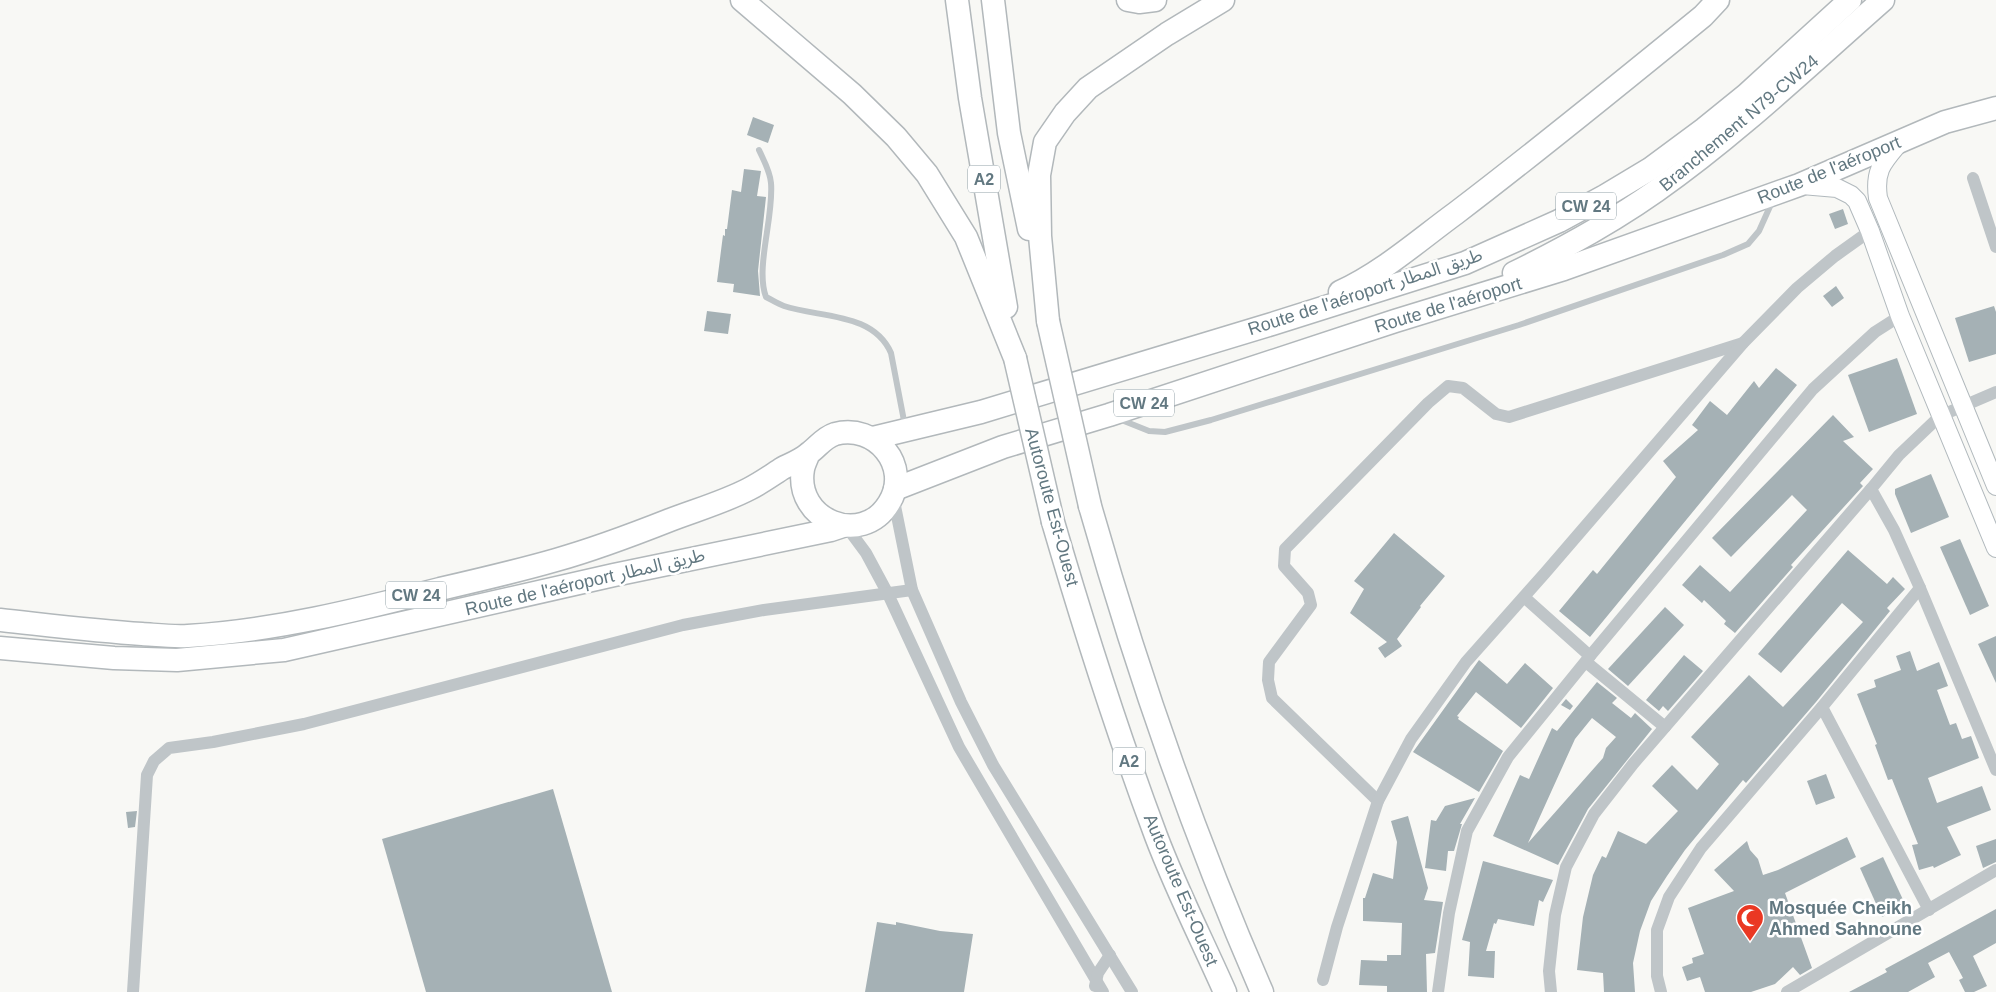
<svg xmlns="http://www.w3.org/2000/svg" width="1996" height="992" viewBox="0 0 1996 992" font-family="Arial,'Noto Sans Arabic',sans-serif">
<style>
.building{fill:#a5b1b5;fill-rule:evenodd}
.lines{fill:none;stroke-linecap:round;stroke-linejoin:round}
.secondary-casing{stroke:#b1b9bd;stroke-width:20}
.highway-casing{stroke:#b2b8bb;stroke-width:25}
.lane{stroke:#bfc5c8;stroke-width:6}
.street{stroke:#bfc5c8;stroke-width:12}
.secondary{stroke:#fff;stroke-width:18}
.highway{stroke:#fff;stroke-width:22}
.highway-bridge-casing{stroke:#b2b8bb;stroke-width:25;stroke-linecap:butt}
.highway-bridge{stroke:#fff;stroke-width:22}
.labels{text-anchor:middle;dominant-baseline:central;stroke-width:5;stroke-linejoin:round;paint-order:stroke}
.shield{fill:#fff;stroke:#91a0a7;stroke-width:1}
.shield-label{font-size:16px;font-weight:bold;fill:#627881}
.street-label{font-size:18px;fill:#627881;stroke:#fff}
.poi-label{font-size:18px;font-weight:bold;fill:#627881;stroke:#fff;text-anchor:start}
</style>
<rect width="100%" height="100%" fill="#f8f8f5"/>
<g class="building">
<path d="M 753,117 L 774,125 L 768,143 L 747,135 Z"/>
<path d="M 744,169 L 761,171 L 757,196 L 766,197 L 758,271 L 760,296 L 733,292 L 734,284 L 717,282 L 723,235 L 725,236 L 725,229 L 727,229 L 732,190 L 741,192 Z"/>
<path d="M 1843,209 L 1848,224 L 1835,229 L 1829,214 Z"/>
<path d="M 1836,286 L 1844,298 L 1832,307 L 1823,296 Z"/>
<path d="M 1994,306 L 1996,312 L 1996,354 L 1969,362 L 1955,318 Z"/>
<path d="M 707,311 L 731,314 L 728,334 L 704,331 Z"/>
<path d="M 1897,358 L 1917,414 L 1869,432 L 1848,375 Z"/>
<path d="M 1776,368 L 1797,385 L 1590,637 L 1559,611 L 1593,570 L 1597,574 L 1676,477 L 1663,461 L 1698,430 L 1692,425 L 1710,401 L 1727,415 L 1754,381 L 1759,388 Z"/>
<path d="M 1833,415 L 1854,437 L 1843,441 L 1873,469 L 1860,483 L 1863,486 L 1791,565 L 1793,567 L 1735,633 L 1724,624 L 1726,621 L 1704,600 L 1702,603 L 1682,585 L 1700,565 L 1730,592 L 1807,510 L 1792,495 L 1731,557 L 1712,538 Z"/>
<path d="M 1931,474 L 1949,517 L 1911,533 L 1895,494 L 1895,489 Z"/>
<path d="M 1394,533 L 1445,576 L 1420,606 L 1421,607 L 1397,639 L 1402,646 L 1385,658 L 1378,648 L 1387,642 L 1350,613 L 1364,589 L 1354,581 Z"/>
<path d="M 1960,539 L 1989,606 L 1970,615 L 1940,547 Z"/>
<path d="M 1848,550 L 1887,584 L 1893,577 L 1905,589 L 1887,608 L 1890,611 L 1816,702 L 1746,783 L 1743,780 L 1685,850 L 1667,876 L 1651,901 L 1640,931 L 1633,963 L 1635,992 L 1604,992 L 1603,973 L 1577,970 L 1583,917 L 1593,875 L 1602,856 L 1606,858 L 1618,831 L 1646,844 L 1678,811 L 1652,786 L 1672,765 L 1697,790 L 1719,764 L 1691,737 L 1749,675 L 1783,707 L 1863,622 L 1842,603 L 1781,673 L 1758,654 Z"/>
<path d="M 1665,607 L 1684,625 L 1628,686 L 1608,669 Z"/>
<path d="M 1996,636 L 1996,683 L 1978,644 Z"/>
<path d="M 1910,651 L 1917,671 L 1939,662 L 1948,686 L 1937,690 L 1950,725 L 1956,723 L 1962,739 L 1971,736 L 1979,758 L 1928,778 L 1937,803 L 1982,786 L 1991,810 L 1947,827 L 1961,855 L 1934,868 L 1933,866 L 1919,870 L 1912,845 L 1918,844 L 1892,779 L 1888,780 L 1875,745 L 1877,744 L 1857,694 L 1876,687 L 1874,680 L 1901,670 L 1896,656 Z"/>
<path d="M 1684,655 L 1703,671 L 1668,711 L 1663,706 L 1659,711 L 1646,700 Z"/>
<path d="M 1479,660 L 1507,684 L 1525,663 L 1553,688 L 1521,728 L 1476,692 L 1457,716 L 1459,717 L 1458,719 L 1503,751 L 1479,792 L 1413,752 Z"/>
<path d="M 1597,682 L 1617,698 L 1612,703 L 1631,718 L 1635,713 L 1652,729 L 1588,809 L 1558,865 L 1493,836 L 1520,775 L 1529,779 L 1552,728 L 1557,731 ZM 1592,718 L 1616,737 L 1606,748 L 1603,758 L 1528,843 L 1575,739 Z"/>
<path d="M 1566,699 L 1573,706 L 1570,710 L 1561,705 Z"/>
<path d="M 1826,774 L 1835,798 L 1816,805 L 1807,781 Z"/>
<path d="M 553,789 L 612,992 L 426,992 L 382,839 Z"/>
<path d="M 1475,798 L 1460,824 L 1462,824 L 1454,851 L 1448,851 L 1446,871 L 1425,868 L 1431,820 L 1436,821 L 1445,806 Z"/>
<path d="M 137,811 L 135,827 L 128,828 L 126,812 Z"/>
<path d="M 1408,816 L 1428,888 L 1424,900 L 1443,902 L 1435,953 L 1426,954 L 1427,992 L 1387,992 L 1387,986 L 1359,985 L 1361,960 L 1387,961 L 1387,955 L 1401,955 L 1402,923 L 1363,921 L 1363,898 L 1365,898 L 1373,873 L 1393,879 L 1397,842 L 1391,821 Z"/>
<path d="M 1847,837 L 1856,857 L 1785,893 L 1812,968 L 1800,975 L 1793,967 L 1775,984 L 1751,992 L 1705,992 L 1700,977 L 1687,981 L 1682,967 L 1693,963 L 1692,958 L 1704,954 L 1688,908 L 1734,891 L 1714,870 L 1747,841 L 1750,850 L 1758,859 L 1763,875 L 1778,870 Z"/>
<path d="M 1996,839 L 1996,862 L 1983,868 L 1976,846 Z"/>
<path d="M 1883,857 L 1906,906 L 1882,917 L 1860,868 Z"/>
<path d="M 1483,861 L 1553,880 L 1543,902 L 1539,900 L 1534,926 L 1498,919 L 1496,924 L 1494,923 L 1486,951 L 1495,951 L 1494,978 L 1468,976 L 1470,942 L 1462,940 Z"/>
<path d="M 1996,909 L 1996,943 L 1973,956 L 1987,986 L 1974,992 L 1965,992 L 1959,980 L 1963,978 L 1949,952 L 1928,963 L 1935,977 L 1908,992 L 1849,992 L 1887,972 L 1885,969 Z"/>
<path d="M 877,922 L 896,925 L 896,922 L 940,931 L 973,934 L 964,992 L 865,992 Z"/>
</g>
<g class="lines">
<defs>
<g id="secondary">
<path d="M 1899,143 C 1883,162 1874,170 1878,198 L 1996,486"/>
<path d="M 1802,185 L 1837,188 L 1851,195 L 1857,201 L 1870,231 L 1900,316 L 1996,548"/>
</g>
<g id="highway">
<path d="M 742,0 L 852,94 L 896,137 L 927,174 L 966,237 L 1015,358"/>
<path d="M 957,0 L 970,98 L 1006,307"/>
<path d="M 993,0 L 1009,133 L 1029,229"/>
<path d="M 1128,0 L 1139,2 L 1155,0"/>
<path d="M 1514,273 C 1563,249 1612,222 1656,191 C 1737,134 1809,65 1883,0"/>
<path d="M 1340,292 C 1382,273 1419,240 1456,213 C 1540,149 1621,83 1703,16 L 1718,0"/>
<path d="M 1048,321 L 1040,236 L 1039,175 L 1045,142 L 1065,113 L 1088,88 L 1167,34 L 1223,0"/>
<path d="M 873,438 L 981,412 L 1272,324 L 1465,263 L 1559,221 L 1605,196 L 1650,169 L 1704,129 L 1746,95 L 1850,0"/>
<path d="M 895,489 L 1003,447 L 1109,415 L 1395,321 L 1564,269 L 1799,185 L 1945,122 L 1996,108"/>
<path d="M 1090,506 C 1137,671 1193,834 1262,992"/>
<path d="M 1053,522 C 1084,628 1117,732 1156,836 C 1176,889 1202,940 1225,992"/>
<path d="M 0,620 C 47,625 95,631 142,634 C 157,635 173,637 188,636 C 273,631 358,610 440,589 C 479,580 518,571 556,560 C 595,549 632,535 670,520 C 696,510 724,502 749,489 C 761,483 772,475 783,468 C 791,464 801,460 808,454 C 818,447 823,438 835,434 C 875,423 912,466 889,503 C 862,548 794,520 803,469 C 804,464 807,458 809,453"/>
<path d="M 0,648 L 114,658 L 177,660 L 284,650 L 614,575 L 831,530 L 843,526"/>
</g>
</defs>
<use href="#secondary" class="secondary-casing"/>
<use href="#highway" class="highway-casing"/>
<g class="lane">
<path d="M 759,150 C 764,161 770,171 771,183 C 774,217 755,268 766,297 C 772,300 778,304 784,306 C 820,318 873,312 891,353 L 905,426"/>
<path d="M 1119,419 L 1149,431 L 1165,432 L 1211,420 L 1519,325 L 1723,255 L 1748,244 L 1759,231 L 1772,202"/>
</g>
<g class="street">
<path d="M 1973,178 L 1996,247"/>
<path d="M 1996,392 L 1940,416 L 1899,455 L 1871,489 L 1894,530 L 1920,588 L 1996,770"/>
<path d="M 893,496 L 912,590 L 961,702 L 993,765 L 1132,992"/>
<path d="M 846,526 L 866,553 L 888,594 L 959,747 L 1103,992"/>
<path d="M 1524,597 L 1590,656"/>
<path d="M 1586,662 L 1665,727"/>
<path d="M 1822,707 L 1929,910"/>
<path d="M 1378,801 L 1272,698 L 1268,680 L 1269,662 L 1311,605 L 1308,593 L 1284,566 L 1285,549 L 1428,403 L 1448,386 L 1463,388 L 1496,414 L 1509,417 L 1743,343"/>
<path d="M 1323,980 L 1337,927 L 1378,801 L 1411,739 L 1466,662 L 1545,573 L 1743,343 L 1797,288 L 1835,256 L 1870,231"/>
<path d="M 1095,986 L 1098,973 L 1110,955"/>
<path d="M 133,992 L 147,775 L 154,761 L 169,748 L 213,742 L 304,724 L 683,625 L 764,610 L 912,590"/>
<path d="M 1438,992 L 1449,913 L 1467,831 L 1508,757 L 1590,656 L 1813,389 L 1875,332 L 1900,316"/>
<path d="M 1551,992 L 1549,971 L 1555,915 L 1566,867 L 1594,814 L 1633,764 L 1871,489"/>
<path d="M 1661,992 L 1657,976 L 1657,930 L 1669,897 L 1701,848 L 1822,707 L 1920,588"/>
<path d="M 1787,992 L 1996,870"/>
</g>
<use href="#secondary" class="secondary"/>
<use href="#highway" class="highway"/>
<defs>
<g id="highway-bridge">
<path d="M 1048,321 L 1090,506"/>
<path d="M 1015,358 L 1053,522"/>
</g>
</defs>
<use href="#highway-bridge" class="highway-bridge-casing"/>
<use href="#highway-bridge" class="highway-bridge"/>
</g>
<defs>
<symbol id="mosque-pin" viewBox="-11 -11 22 30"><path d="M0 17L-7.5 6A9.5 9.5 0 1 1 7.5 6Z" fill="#ea3823" stroke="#fff"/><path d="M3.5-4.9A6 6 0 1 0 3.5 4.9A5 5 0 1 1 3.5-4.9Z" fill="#fff"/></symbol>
</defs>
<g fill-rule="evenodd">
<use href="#mosque-pin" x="1734" y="902" width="32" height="43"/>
</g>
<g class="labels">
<g class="shield">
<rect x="968" y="165.5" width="32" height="27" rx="4"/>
<rect x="1556" y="192.5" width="60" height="27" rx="4"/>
<rect x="1114" y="389.5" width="60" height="27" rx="4"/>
<rect x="386" y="581.5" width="60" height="27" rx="4"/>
<rect x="1113" y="747.5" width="32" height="27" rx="4"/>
</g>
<g class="shield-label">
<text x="984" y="179">A2</text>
<text x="1586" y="206">CW 24</text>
<text x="1144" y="403">CW 24</text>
<text x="416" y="595">CW 24</text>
<text x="1129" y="761">A2</text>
</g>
<g class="street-label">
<text transform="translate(1739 123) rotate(-40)">Branchement N79-CW24</text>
<text transform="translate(1829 170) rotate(-22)">Route de l'aéroport</text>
<text transform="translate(1365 292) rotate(-18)">Route de l'aéroport طريق المطار</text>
<text transform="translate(1448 305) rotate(-17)">Route de l'aéroport</text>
<text transform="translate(1052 507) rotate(75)">Autoroute Est-Ouest</text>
<text transform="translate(585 582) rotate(-13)">Route de l'aéroport طريق المطار</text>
<text transform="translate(1181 890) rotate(67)">Autoroute Est-Ouest</text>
</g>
<g class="poi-label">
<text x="1769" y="908">Mosquée Cheikh<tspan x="1769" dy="21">Ahmed Sahnoune</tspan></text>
</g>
</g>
</svg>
